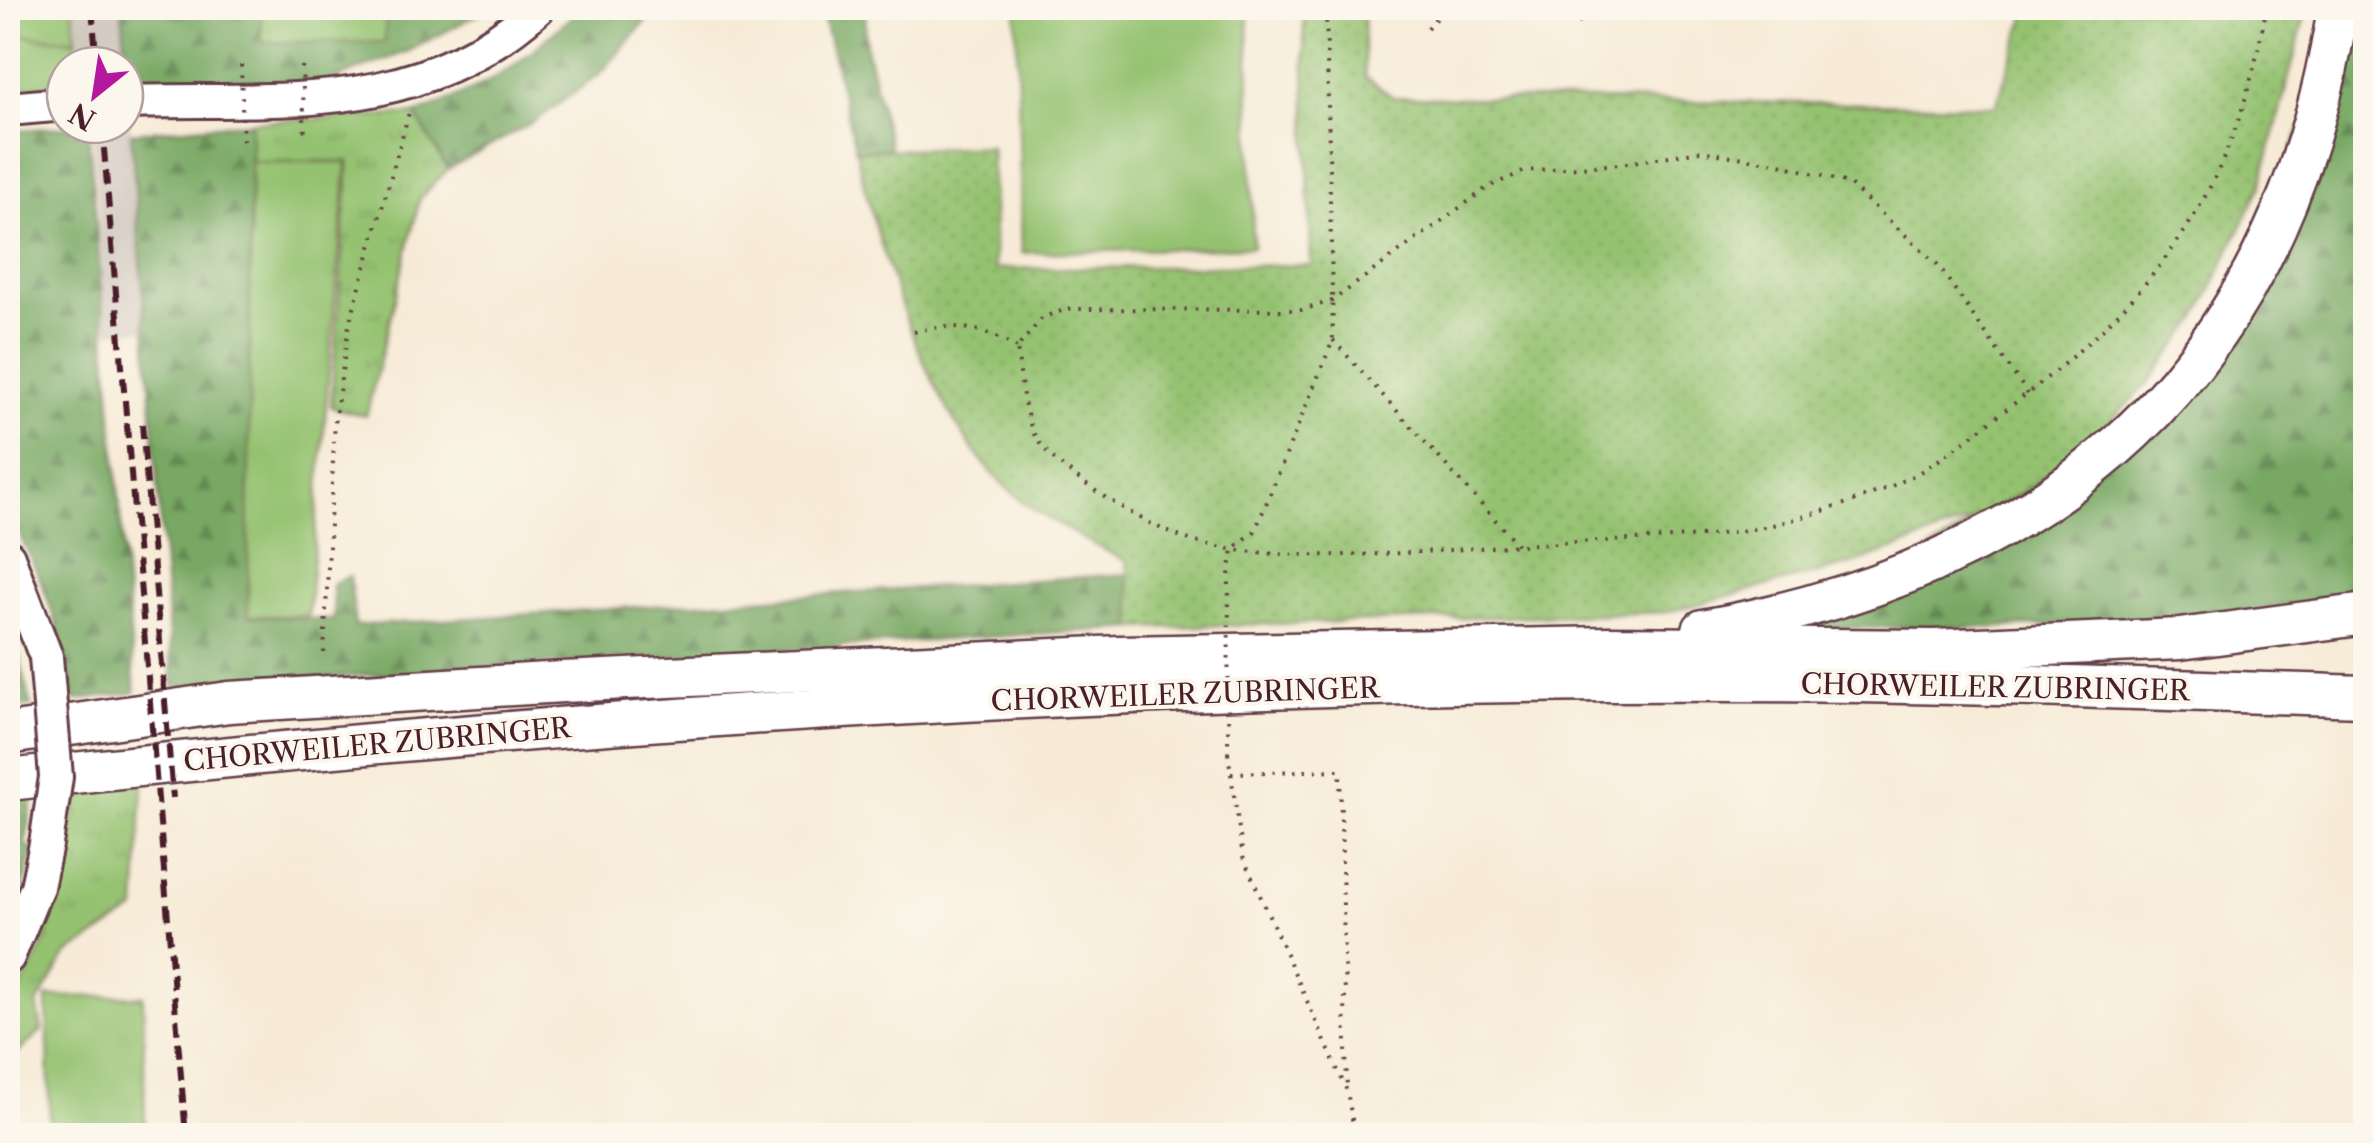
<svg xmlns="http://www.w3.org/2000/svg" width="2373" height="1143" viewBox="0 0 2373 1143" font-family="'Libre Caslon Text',serif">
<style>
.railway{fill:#ccc2b9}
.grass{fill:url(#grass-tufts);stroke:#70704e;stroke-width:2.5}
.forest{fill:url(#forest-firs);stroke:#616447;stroke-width:2.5}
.park{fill:url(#park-dots);stroke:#70704e;stroke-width:2.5}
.garden{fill:#95c271;stroke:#70704e;stroke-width:2.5}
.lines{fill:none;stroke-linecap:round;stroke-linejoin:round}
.secondary-casing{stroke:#643e45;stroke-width:38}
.highway-casing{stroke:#643e45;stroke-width:45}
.path{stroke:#643e45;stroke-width:4;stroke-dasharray:2.5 8;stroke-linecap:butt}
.secondary{stroke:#fff;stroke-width:32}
.highway{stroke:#fff;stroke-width:40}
.rail{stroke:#4a1f2b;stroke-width:6;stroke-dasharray:15 8;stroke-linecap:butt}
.secondary-bridge-casing{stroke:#643e45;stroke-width:38;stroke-linecap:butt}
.path-bridge{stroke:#643e45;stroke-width:4;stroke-dasharray:2.5 8;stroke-linecap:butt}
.secondary-bridge{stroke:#fff;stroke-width:32}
.labels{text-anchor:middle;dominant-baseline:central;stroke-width:8;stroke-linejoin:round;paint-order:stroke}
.street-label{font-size:28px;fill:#4a1f2b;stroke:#fbf7ec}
</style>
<defs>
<pattern id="grass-tufts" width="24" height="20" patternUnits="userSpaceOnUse" patternTransform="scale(2.5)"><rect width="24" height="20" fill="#95c271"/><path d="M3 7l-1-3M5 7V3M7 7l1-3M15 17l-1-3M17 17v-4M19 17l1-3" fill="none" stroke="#82a662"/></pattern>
<pattern id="forest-firs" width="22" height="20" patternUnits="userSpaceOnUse" patternTransform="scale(2.5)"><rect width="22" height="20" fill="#78a863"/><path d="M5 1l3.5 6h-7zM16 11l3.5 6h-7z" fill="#648852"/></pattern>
<pattern id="park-dots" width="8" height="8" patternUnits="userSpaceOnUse" patternTransform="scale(2.5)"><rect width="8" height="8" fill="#95c271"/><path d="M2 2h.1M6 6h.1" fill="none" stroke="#82a662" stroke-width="1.8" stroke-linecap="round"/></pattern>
</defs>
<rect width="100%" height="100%" fill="#fbf7ec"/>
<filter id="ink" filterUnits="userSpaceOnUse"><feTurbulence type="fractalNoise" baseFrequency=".01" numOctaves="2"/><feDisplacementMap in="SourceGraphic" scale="20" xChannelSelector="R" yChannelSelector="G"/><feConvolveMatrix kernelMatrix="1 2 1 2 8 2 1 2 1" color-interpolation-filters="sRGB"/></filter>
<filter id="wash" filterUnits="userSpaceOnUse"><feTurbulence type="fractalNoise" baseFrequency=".0048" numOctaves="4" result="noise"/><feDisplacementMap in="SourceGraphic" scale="40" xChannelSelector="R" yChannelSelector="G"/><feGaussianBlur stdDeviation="2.25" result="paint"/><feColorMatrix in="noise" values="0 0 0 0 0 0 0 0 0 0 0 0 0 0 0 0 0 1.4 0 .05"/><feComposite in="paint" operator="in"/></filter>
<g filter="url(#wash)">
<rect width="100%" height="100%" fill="#f7ebd7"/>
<path class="railway" d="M 73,8 L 122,8 L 145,330 L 107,332 L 92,125 L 125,125 L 125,65 L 88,65 L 86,48 L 76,40 Z"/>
<g class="grass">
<path d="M 8,34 L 76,40 L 78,65 L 65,65 L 65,85 L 8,87 Z"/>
<path d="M 415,114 L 448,169 L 420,198 L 366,416 L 331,407 L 349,161 L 251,162 L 251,122 Z"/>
<path d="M 143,783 L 136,910 L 66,955 L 37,1004 L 42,1030 L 8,1062 L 8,1010 L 40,952 L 62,890 L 77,791 Z"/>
</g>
<g class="forest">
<path d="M 122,8 L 261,8 L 262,42 L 385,42 L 385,8 L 490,8 L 411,50 L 322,84 L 129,92 Z"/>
<path d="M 580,8 L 657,8 L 601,73 L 535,121 L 448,169 L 415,114 C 491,86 523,64 580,8 Z"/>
<path d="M 821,8 L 865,8 L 866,47 L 890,149 L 856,151 Z"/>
<path d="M 2350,8 L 2365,8 L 2365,595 L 2187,619 L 2004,627 L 1787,628 L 1837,611 L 2201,374 Z"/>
<path d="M 251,122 L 248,616 L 334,620 L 333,583 L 350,576 L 355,626 L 1128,574 L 1133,628 L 173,687 L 131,133 Z"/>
<path d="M 88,125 L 135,693 L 75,700 C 62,633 43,574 8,515 L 8,131 Z"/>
<path d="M 8,609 L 31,706 L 8,709 Z"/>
<path d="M 33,796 L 25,847 L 34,847 L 26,879 L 8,918 L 8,800 Z"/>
</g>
<path class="park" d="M 1303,8 L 1363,8 L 1365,77 L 1393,97 L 1996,106 L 2028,8 L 2307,8 L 2260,187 L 2197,319 L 2150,381 L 2100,432 L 2032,486 L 1977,519 L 1855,563 L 1668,612 L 1133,628 L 1127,562 C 1078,535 1024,512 988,468 C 921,390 879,249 856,151 L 991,146 L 995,269 L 1311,265 Z"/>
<g class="garden">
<path d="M 8,8 L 73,8 L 76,40 L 8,34 Z"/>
<path d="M 261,8 L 385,8 L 385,42 L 262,42 Z"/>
<path d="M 1016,8 L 1248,8 L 1253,247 L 1022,253 Z"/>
<path d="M 251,162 L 347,162 L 308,616 L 248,616 Z"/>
<path d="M 143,996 L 145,1135 L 50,1135 L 47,997 Z"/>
</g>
</g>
<g filter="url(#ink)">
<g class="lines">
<defs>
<g id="secondary">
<path d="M 125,102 C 278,97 415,119 538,8"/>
<path d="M 8,109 L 65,104"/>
<path d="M 8,557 L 46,657"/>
<path d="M 8,957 L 37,887 L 46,844"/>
</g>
<g id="highway">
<path d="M 1703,630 C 2056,567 2283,371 2338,8"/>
<path d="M 8,734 L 229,702 L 563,682 L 1120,656 L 1609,647 L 1935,650 L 2180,639 L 2366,614"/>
<path d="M 8,780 C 538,722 1072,685 1606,681 C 1859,679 2113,688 2366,696"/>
</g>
</defs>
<use href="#secondary" class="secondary-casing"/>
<use href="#highway" class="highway-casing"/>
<g class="path">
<path d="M 1563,8 L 1583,25"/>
<path d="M 1427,28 L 1445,8"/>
<path d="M 914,332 C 953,322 983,327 1017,348"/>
<path d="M 1333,340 L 1517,544"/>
<path d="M 2028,394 L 1937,264 L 1848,183 L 1776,163 L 1700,151 L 1620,164 L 1525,171 L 1488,187 L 1332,301 L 1302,310 L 1068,309 L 1043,317 L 1017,348 C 1021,377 1022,410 1035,436 C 1053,470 1144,524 1181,537 C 1275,571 1451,548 1554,543 C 1628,539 1708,541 1781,523 C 1818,513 1861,500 1896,484 C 1935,467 1971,436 2004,411 C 2154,300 2235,196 2266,8"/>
<path d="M 1229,575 L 1233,549 L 1255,531 L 1333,340 L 1326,8"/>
<path d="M 324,653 L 335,419 L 349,325 L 410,109"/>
<path d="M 1228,753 L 1243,857 L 1347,1091 L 1355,1136"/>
<path d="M 1231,773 L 1340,770 L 1347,1091"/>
</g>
<use href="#secondary" class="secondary"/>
<use href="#highway" class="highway"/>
<g class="rail">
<path d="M 92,8 L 97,65"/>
<path d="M 102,125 L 186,1136"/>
<path d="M 142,424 L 173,798"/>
</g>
<defs>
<path id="secondary-bridge" d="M 46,657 L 56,777 L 46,844"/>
</defs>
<use href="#secondary-bridge" class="secondary-bridge-casing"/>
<g class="path-bridge">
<path d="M 241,65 L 243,143"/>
<path d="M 302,66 L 305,138"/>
<path d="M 1228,753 L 1229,575"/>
</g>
<use href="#secondary-bridge" class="secondary-bridge"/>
</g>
</g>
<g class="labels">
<g class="street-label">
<text transform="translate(1995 687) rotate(1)">CHORWEILER ZUBRINGER</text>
<text transform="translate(1185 694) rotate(-2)">CHORWEILER ZUBRINGER</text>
<text transform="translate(377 744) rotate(-5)">CHORWEILER ZUBRINGER</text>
</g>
</g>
<rect width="2373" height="1143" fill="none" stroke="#fbf7ec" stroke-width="40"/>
<g transform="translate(95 95) rotate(210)"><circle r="48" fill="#fbf7ec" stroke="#b4a19f" stroke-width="2.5"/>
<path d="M0-8L18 38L0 25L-18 38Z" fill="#b5179e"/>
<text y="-15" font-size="28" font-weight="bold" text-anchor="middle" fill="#4a1f2b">N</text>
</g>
</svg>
